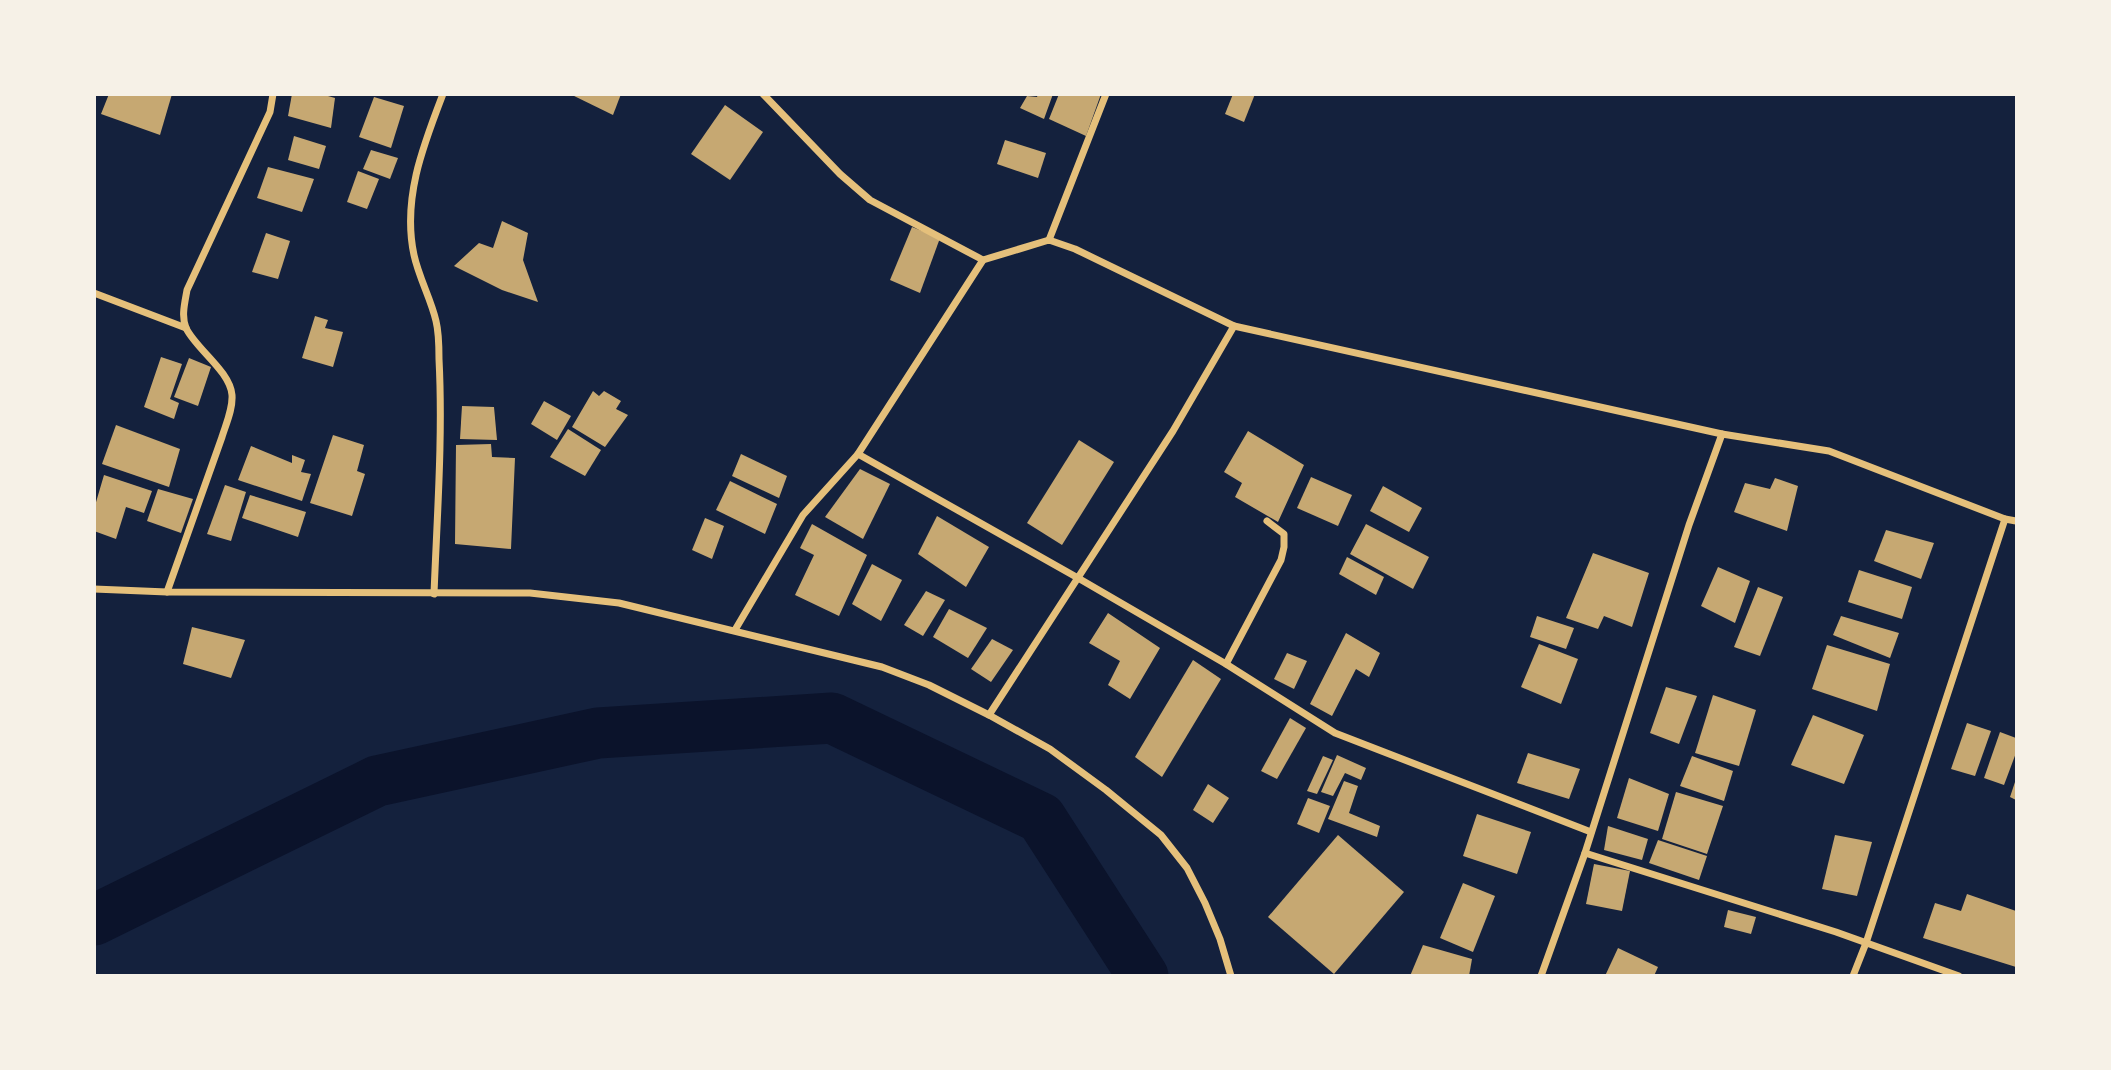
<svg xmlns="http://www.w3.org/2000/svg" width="2111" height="1070" viewBox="0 0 2111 1070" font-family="'Fira Sans Condensed',sans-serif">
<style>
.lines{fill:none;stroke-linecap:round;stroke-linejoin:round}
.river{stroke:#0b132b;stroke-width:51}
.building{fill:#c6a872}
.minor{stroke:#e5c07b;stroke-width:7}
</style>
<rect width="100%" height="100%" fill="#14213d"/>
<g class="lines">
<path class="river" d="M 94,920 L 377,781 L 598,733 L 832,718 L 1041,818 L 1143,976"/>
</g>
<g class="building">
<path d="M 109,94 L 172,94 L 160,135 L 101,114 Z"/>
<path d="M 292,94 L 321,94 L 335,98 L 331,128 L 288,116 Z"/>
<path d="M 570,94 L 621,94 L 613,115 Z"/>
<path d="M 1038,94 L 1053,94 L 1044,119 L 1020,108 L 1027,96 L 1037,97 Z"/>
<path d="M 1059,94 L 1101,94 L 1086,136 L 1049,119 Z"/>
<path d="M 1233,94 L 1255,94 L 1244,122 L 1225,114 Z"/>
<path d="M 374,97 L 404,106 L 391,148 L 359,137 Z"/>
<path d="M 725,105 L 763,132 L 730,180 L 691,154 Z"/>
<path d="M 294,136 L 326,146 L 319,169 L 288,160 Z"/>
<path d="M 1005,140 L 1046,153 L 1038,178 L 997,164 Z"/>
<path d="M 371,150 L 398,158 L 390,179 L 363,169 Z"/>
<path d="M 268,167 L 314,179 L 302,212 L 257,198 Z"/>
<path d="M 358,171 L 379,179 L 367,209 L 347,202 Z"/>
<path d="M 502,221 L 528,233 L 523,260 L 538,302 L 502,290 L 454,266 L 479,243 L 493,248 Z"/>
<path d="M 912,227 L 940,238 L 920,293 L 890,280 Z"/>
<path d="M 266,233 L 290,241 L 278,279 L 252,272 Z"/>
<path d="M 315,316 L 328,320 L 325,328 L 343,332 L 333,367 L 302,358 Z"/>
<path d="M 161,357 L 182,364 L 170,399 L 179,403 L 174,419 L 144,407 Z"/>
<path d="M 189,358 L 211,367 L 198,406 L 174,397 Z"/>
<path d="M 593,391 L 599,396 L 604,391 L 621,401 L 616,409 L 628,415 L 605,447 L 572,427 Z"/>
<path d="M 544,401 L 571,416 L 557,440 L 531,424 Z"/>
<path d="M 462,406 L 494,407 L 497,440 L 460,439 Z"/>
<path d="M 116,425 L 180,449 L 169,487 L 102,464 Z"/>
<path d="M 568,429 L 601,450 L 585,476 L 550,457 Z"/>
<path d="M 1248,431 L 1304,465 L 1278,522 L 1235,497 L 1242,483 L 1224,472 Z"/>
<path d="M 333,435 L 364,445 L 357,471 L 365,474 L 352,516 L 310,503 Z"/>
<path d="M 1079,440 L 1114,462 L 1062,545 L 1027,523 Z"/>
<path d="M 491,444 L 492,457 L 515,458 L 511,549 L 455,544 L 456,445 Z"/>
<path d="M 251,446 L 292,463 L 292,455 L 305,460 L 301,472 L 311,474 L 302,501 L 238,480 Z"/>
<path d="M 741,454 L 787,476 L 779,498 L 732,476 Z"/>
<path d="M 860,469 L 890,484 L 863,539 L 825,517 Z"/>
<path d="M 104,475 L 152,491 L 144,513 L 126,507 L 116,539 L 94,531 L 94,509 Z"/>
<path d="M 1311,477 L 1352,495 L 1338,526 L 1297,508 Z"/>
<path d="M 1775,478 L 1798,486 L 1787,531 L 1734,512 L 1745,483 L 1770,489 Z"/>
<path d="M 730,481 L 777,504 L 765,534 L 716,510 Z"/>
<path d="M 225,485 L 246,492 L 231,541 L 207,534 Z"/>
<path d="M 1383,486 L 1422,508 L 1409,532 L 1370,511 Z"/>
<path d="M 158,489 L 193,499 L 181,533 L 147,521 Z"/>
<path d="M 250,495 L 306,512 L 298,537 L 242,518 Z"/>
<path d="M 937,516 L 989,547 L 966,587 L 918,554 Z"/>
<path d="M 705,518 L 724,526 L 712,559 L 692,550 Z"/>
<path d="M 812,524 L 867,555 L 839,616 L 795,595 L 814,555 L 800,548 Z"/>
<path d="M 1366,524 L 1429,557 L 1413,589 L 1350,554 Z"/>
<path d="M 1886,530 L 1934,543 L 1921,579 L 1874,561 Z"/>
<path d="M 1593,553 L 1649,573 L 1632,627 L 1604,616 L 1598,629 L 1566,618 Z"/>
<path d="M 1347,557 L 1384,577 L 1376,595 L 1339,574 Z"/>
<path d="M 872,564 L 902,580 L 881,621 L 852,604 Z"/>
<path d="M 1718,567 L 1750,581 L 1735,623 L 1701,606 Z"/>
<path d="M 1859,570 L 1912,587 L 1902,619 L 1848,602 Z"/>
<path d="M 1758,587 L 1783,597 L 1760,656 L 1734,647 Z"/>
<path d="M 926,591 L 945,600 L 923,636 L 904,625 Z"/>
<path d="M 949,609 L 987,628 L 968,658 L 933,637 Z"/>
<path d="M 1108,613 L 1160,648 L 1130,699 L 1108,685 L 1120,661 L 1089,643 Z"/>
<path d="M 1537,616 L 1574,628 L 1566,649 L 1530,637 Z"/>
<path d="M 1841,616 L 1899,633 L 1890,658 L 1833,635 Z"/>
<path d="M 192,627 L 245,640 L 231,678 L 183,664 Z"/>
<path d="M 1346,633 L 1380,653 L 1369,677 L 1356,669 L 1332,716 L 1310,704 Z"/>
<path d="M 992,639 L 1013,650 L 991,682 L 971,669 Z"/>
<path d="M 1539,644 L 1578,659 L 1561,704 L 1521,687 Z"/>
<path d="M 1827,645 L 1890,664 L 1877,711 L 1812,689 Z"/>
<path d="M 1287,653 L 1307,661 L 1294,689 L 1274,679 Z"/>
<path d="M 1193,660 L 1221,679 L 1162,777 L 1135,757 Z"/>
<path d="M 1666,687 L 1697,696 L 1679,744 L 1650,733 Z"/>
<path d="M 1713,695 L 1756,710 L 1739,766 L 1695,753 Z"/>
<path d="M 1813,715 L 1864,735 L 1844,784 L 1791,765 Z"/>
<path d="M 1290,718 L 1306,728 L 1277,779 L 1261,771 Z"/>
<path d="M 1967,723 L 1991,731 L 1975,776 L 1951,769 Z"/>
<path d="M 2000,732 L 2016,738 L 2016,753 L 2004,785 L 1984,778 Z"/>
<path d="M 1528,753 L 1580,769 L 1569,799 L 1517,783 Z"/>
<path d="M 1337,755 L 1366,768 L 1361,780 L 1345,773 L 1333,796 L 1321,792 Z"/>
<path d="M 1323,756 L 1333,760 L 1317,794 L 1307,791 Z"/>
<path d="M 1692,756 L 1733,771 L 1724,801 L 1680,786 Z"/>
<path d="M 1629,778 L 1669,794 L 1658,831 L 1617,818 Z"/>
<path d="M 2016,779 L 2016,800 L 2010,797 Z"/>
<path d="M 1344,781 L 1358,786 L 1349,813 L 1380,826 L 1377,837 L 1328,819 Z"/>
<path d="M 1208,784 L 1229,798 L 1213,823 L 1193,810 Z"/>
<path d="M 1676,792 L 1723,806 L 1707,854 L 1662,839 Z"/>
<path d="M 1308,798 L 1330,806 L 1319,833 L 1297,824 Z"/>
<path d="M 1477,814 L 1531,832 L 1517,874 L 1463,856 Z"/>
<path d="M 1608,826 L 1648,839 L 1642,860 L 1604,850 Z"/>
<path d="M 1338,835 L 1404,892 L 1334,974 L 1268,917 Z"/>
<path d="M 1835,835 L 1872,842 L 1857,896 L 1822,889 Z"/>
<path d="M 1658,840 L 1707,856 L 1699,880 L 1649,863 Z"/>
<path d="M 1594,864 L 1630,871 L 1622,911 L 1586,904 Z"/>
<path d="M 1463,883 L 1495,896 L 1473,952 L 1440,938 Z"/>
<path d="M 1967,894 L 2016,911 L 2016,967 L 1923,938 L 1935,903 L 1961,911 Z"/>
<path d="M 1728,910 L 1756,917 L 1751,934 L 1724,927 Z"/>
<path d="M 1423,945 L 1472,959 L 1469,976 L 1410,976 Z"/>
<path d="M 1618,948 L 1658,967 L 1654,976 L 1605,976 Z"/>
</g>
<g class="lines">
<g class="minor">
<path d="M 763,94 L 840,174 L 870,200 L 983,260"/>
<path d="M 1049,240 L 1106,94"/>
<path d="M 94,293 L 186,328"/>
<path d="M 1234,326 L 1722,434"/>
<path d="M 858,454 L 983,260 L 1049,240 L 1075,249 L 1234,326 L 1173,431 L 989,715"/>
<path d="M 94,589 L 167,592 L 530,593 L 619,603 L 882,667 L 929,685 L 989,715 L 1050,749 L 1106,790 L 1161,835 L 1187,868 L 1205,903 L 1220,939 L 1231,976"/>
<path d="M 167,592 L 222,437 C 226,424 233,409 232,395 C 230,371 196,349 186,328 C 181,316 185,302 187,290 L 270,112 L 273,94"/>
<path d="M 434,594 C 437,516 443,437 439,359 C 439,347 439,333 436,321 C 431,299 419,278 414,255 C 402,199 423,146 443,94"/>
<path d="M 735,630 L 803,515 L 858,454 L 1078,578 L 1226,664 L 1335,733 L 1591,832"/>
<path d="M 1226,664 L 1281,560 L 1284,547 L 1284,534 L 1267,521"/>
<path d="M 1585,853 L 1836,932 L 1959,976"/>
<path d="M 1541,976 L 1585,853 L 1689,525 L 1722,434 L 1829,451 L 2005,519 L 2016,521"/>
<path d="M 1853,976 L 1866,943 L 2005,519"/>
</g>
</g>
<rect width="2111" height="1070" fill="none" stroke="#f6f1e7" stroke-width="192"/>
</svg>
